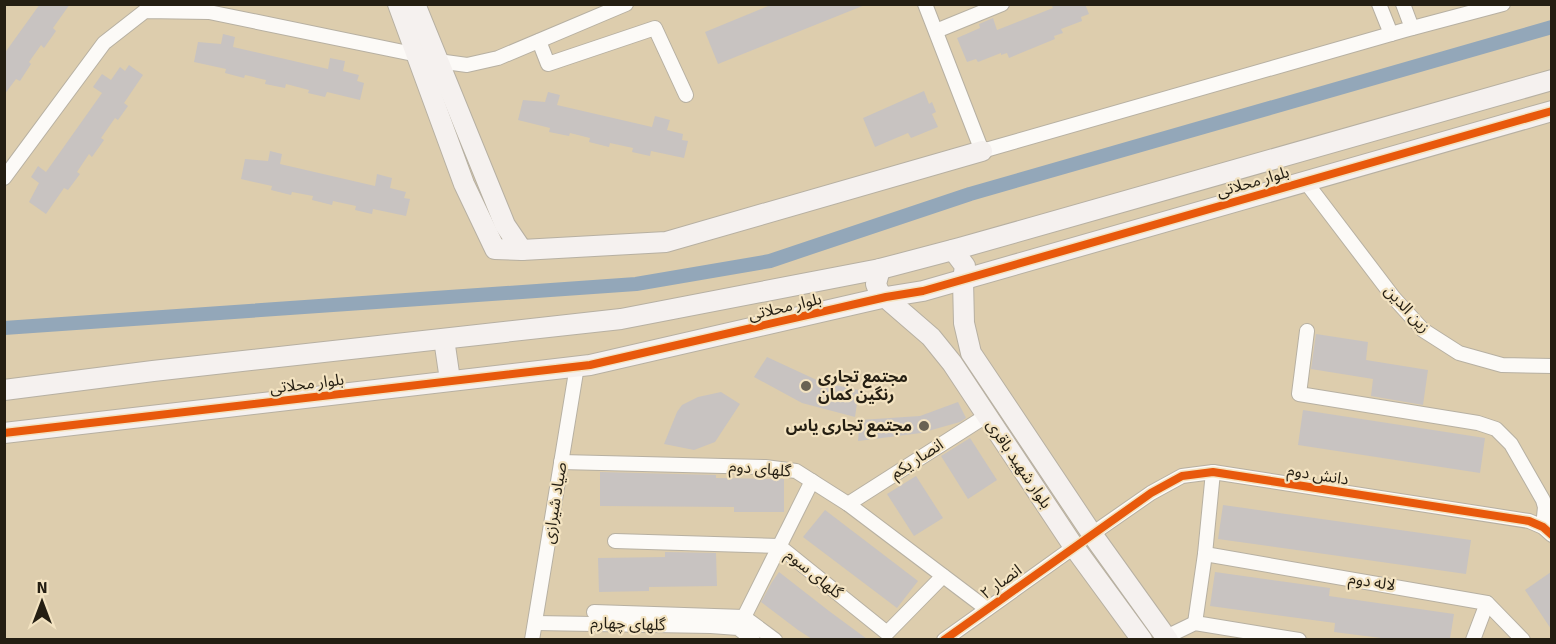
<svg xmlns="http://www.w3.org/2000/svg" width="1556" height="644" viewBox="0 0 1556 644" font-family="Signika,'Noto Sans Arabic',sans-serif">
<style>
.green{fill:#ddcdad}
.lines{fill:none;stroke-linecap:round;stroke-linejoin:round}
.canal{stroke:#93a7b9;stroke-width:14}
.building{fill:#c8c3c1}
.street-casing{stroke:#b7b0a2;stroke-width:16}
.secondary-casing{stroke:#b7b0a2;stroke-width:22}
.street{stroke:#fcfaf7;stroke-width:14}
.secondary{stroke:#f5f1ef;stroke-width:20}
.cycleway-casing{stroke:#f3e3c1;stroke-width:11}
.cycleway{stroke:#e8590c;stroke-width:8}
.poi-dot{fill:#696253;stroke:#f3e3c1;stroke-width:2}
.labels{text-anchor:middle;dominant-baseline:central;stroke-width:4.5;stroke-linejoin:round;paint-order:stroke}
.street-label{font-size:16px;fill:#241e12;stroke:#f3e3c1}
.poi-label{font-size:16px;font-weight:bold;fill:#241e12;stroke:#f3e3c1;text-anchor:start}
</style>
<rect width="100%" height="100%" fill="#e8dfcc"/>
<path class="green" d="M 4,5 L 1551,5 L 1551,639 L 5,639 Z"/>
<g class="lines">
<path class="canal" d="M 4,328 L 636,284 L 770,261 L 970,194 L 1552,27"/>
</g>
<g class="building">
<path d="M 40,4 L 70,4 L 53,28 L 56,31 L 44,48 L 41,45 L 29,62 L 31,64 L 20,81 L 16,79 L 4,95 L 4,54 Z"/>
<path d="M 773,4 L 865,4 L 865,5 L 718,64 L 705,32 Z"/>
<path d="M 1051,4 L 1085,4 L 1089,14 L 1081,17 L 1082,21 L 1061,29 L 1063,33 L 1054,36 L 1055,39 L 1009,58 L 1007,53 L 1001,55 L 1001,53 L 978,62 L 976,59 L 967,62 L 957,38 L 980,28 L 979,24 L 993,18 L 997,30 L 1053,8 Z"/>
<path d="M 223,34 L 235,37 L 233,47 L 328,69 L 330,58 L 345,61 L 343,71 L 359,75 L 357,81 L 364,83 L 360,100 L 327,92 L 325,97 L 308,93 L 309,90 L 286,84 L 285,88 L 265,84 L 266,80 L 245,75 L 244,78 L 225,73 L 226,69 L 194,62 L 198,42 L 221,44 Z"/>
<path d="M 129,65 L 143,75 L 124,103 L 128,106 L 118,120 L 115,118 L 101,138 L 104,140 L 92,157 L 89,154 L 77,172 L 80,174 L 68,190 L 64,188 L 46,214 L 29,202 L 39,183 L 31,177 L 38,166 L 46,172 L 102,93 L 93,87 L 102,74 L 111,80 L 120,67 L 125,71 Z"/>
<path d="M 924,91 L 929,104 L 932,102 L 936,112 L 932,114 L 938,127 L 911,138 L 908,133 L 875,147 L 863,118 Z"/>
<path d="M 548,92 L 560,95 L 557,105 L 652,127 L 655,116 L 670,120 L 667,130 L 683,134 L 682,140 L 688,141 L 684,158 L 651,151 L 650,156 L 632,152 L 633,148 L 610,143 L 609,147 L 589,142 L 590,138 L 570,133 L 569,136 L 549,132 L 550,128 L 518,120 L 523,100 L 545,102 Z"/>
<path d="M 270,151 L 282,154 L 280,164 L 375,186 L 377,174 L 392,178 L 390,188 L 406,192 L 404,198 L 410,199 L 406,216 L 373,209 L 372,214 L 355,210 L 356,206 L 333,201 L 332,205 L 312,200 L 313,196 L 292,192 L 291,195 L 271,190 L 272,186 L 241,179 L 245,159 L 268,161 Z"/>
<path d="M 1316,334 L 1368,342 L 1366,360 L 1428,370 L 1423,405 L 1371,396 L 1373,379 L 1311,369 Z"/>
<path d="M 767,357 L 821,382 L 859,390 L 855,417 L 802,403 L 754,377 Z"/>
<path d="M 721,392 L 740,404 L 715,442 L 694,450 L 664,444 L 677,412 L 682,405 L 698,397 Z"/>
<path d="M 958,402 L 966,418 L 960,422 L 921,433 L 858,441 L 860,420 L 920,416 Z"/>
<path d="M 1303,410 L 1485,438 L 1480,473 L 1298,445 Z"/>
<path d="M 970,438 L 997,480 L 968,499 L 941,456 Z"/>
<path d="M 600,472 L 716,475 L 716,478 L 784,479 L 784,512 L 734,512 L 734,507 L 600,506 Z"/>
<path d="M 916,476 L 943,518 L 914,536 L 887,494 Z"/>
<path d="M 1223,505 L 1471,540 L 1466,574 L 1218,539 Z"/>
<path d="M 825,510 L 918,581 L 897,608 L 803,537 Z"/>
<path d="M 665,552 L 716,553 L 717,586 L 649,587 L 649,591 L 599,592 L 598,558 L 665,557 Z"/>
<path d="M 779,572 L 829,611 L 867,639 L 812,639 L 798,630 L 761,602 L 772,582 Z"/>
<path d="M 1215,572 L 1330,588 L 1329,596 L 1454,614 L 1450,639 L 1389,639 L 1334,632 L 1335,623 L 1210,606 Z"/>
<path d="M 1551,572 L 1551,629 L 1525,590 Z"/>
</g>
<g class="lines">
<defs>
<g id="street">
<path d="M 925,4 L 982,151 L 1405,30 L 1503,4"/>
<path d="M 1379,4 L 1391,34"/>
<path d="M 1403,4 L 1412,28"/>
<path d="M 936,31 L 1002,4"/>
<path d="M 539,41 L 548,64 L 655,28 L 686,95"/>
<path d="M 438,61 L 467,65 L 498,58 L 626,4"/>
<path d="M 4,178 L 104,43 L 145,11 L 209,12 L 418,55"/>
<path d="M 1305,181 L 1394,298 L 1423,330 L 1459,353 L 1502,365 L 1552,366"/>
<path d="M 1307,331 L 1299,394 L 1478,423 L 1496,429 L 1511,444 L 1543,500 L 1545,507 L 1543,527"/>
<path d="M 561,462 L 765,467 L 796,471 L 848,504 L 987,609"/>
<path d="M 848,504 L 986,416"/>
<path d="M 1092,534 L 1151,493 L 1182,476 L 1213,472 L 1529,521 L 1543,527 L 1552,535"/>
<path d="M 615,541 L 779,546 L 887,633 L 943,576"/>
<path d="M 1205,554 L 1487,603 L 1523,640"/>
<path d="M 594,612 L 744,617 L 775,640"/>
<path d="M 744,617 L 812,481"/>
<path d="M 535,623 L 711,626 L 738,628 L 753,640"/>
<path d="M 1195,623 L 1205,554 L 1213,472"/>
<path d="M 1166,637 L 1195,623 L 1299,640"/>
<path d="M 532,640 L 577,366"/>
<path d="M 944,640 L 1074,547"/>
<path d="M 1473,640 L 1487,603"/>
</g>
<g id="secondary">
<path d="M 398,4 L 464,184 L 495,249 L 522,250 L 666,242 L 982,151"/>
<path d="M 415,4 L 505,225 L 522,250"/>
<path d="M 953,250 L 965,266 L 963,280 L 964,323 L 971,353 L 1092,534 L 1168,640"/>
<path d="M 880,269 L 876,284 L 879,292 L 931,337 L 952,363 L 1074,547 L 1142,640"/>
<path d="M 444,339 L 450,380"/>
<path d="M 4,390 L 153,371 L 621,319 L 880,269 L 960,248 L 1552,80"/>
<path d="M 4,433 L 590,365 L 886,297 L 923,291 L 1552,111"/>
</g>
</defs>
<use href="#street" class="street-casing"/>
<use href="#secondary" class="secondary-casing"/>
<use href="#street" class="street"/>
<use href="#secondary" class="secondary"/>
<defs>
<g id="cycleway">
<path d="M 4,433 L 590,365 L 886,297 L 923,291 L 1552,111"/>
<path d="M 944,640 L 1151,493 L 1182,476 L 1213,472 L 1529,521 L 1543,527 L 1552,535"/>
</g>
</defs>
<use href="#cycleway" class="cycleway-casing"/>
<use href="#cycleway" class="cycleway"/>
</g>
<g class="poi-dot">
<circle cx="806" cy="386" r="6"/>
<circle cx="924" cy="426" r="6"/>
</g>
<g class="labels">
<g class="street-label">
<text transform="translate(1253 182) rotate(-16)">بلوار محلاتی</text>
<text transform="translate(785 307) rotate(-13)">بلوار محلاتی</text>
<text transform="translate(1407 309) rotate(47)">زین الدین</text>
<text transform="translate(307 384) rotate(-7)">بلوار محلاتی</text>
<text transform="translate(917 459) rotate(-33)">انصار یکم</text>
<text transform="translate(1019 464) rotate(56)">بلوار شهید باقری</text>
<text transform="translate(760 469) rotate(5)">گلهای دوم</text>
<text transform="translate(1318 475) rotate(9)">دانش دوم</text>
<text transform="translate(555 503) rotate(-81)">صیاد شیرازی</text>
<text transform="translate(814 574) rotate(39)">گلهای سوم</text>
<text transform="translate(1001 582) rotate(-36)">انصار ۲</text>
<text transform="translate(1372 582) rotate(9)">لاله دوم</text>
<text transform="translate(628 624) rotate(2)">گلهای چهارم</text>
</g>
<g class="poi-label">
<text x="818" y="377">مجتمع تجاری<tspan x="818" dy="18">رنگین کمان</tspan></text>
<text x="912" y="426" text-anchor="end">مجتمع تجاری یاس</text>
</g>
</g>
<rect width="1556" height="644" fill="none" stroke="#241e12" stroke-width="12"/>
<g transform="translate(42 602)" stroke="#f3e3c1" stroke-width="4.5" paint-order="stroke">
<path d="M0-4.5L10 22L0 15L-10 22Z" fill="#241e12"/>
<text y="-9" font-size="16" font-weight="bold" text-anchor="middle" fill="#241e12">N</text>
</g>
</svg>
